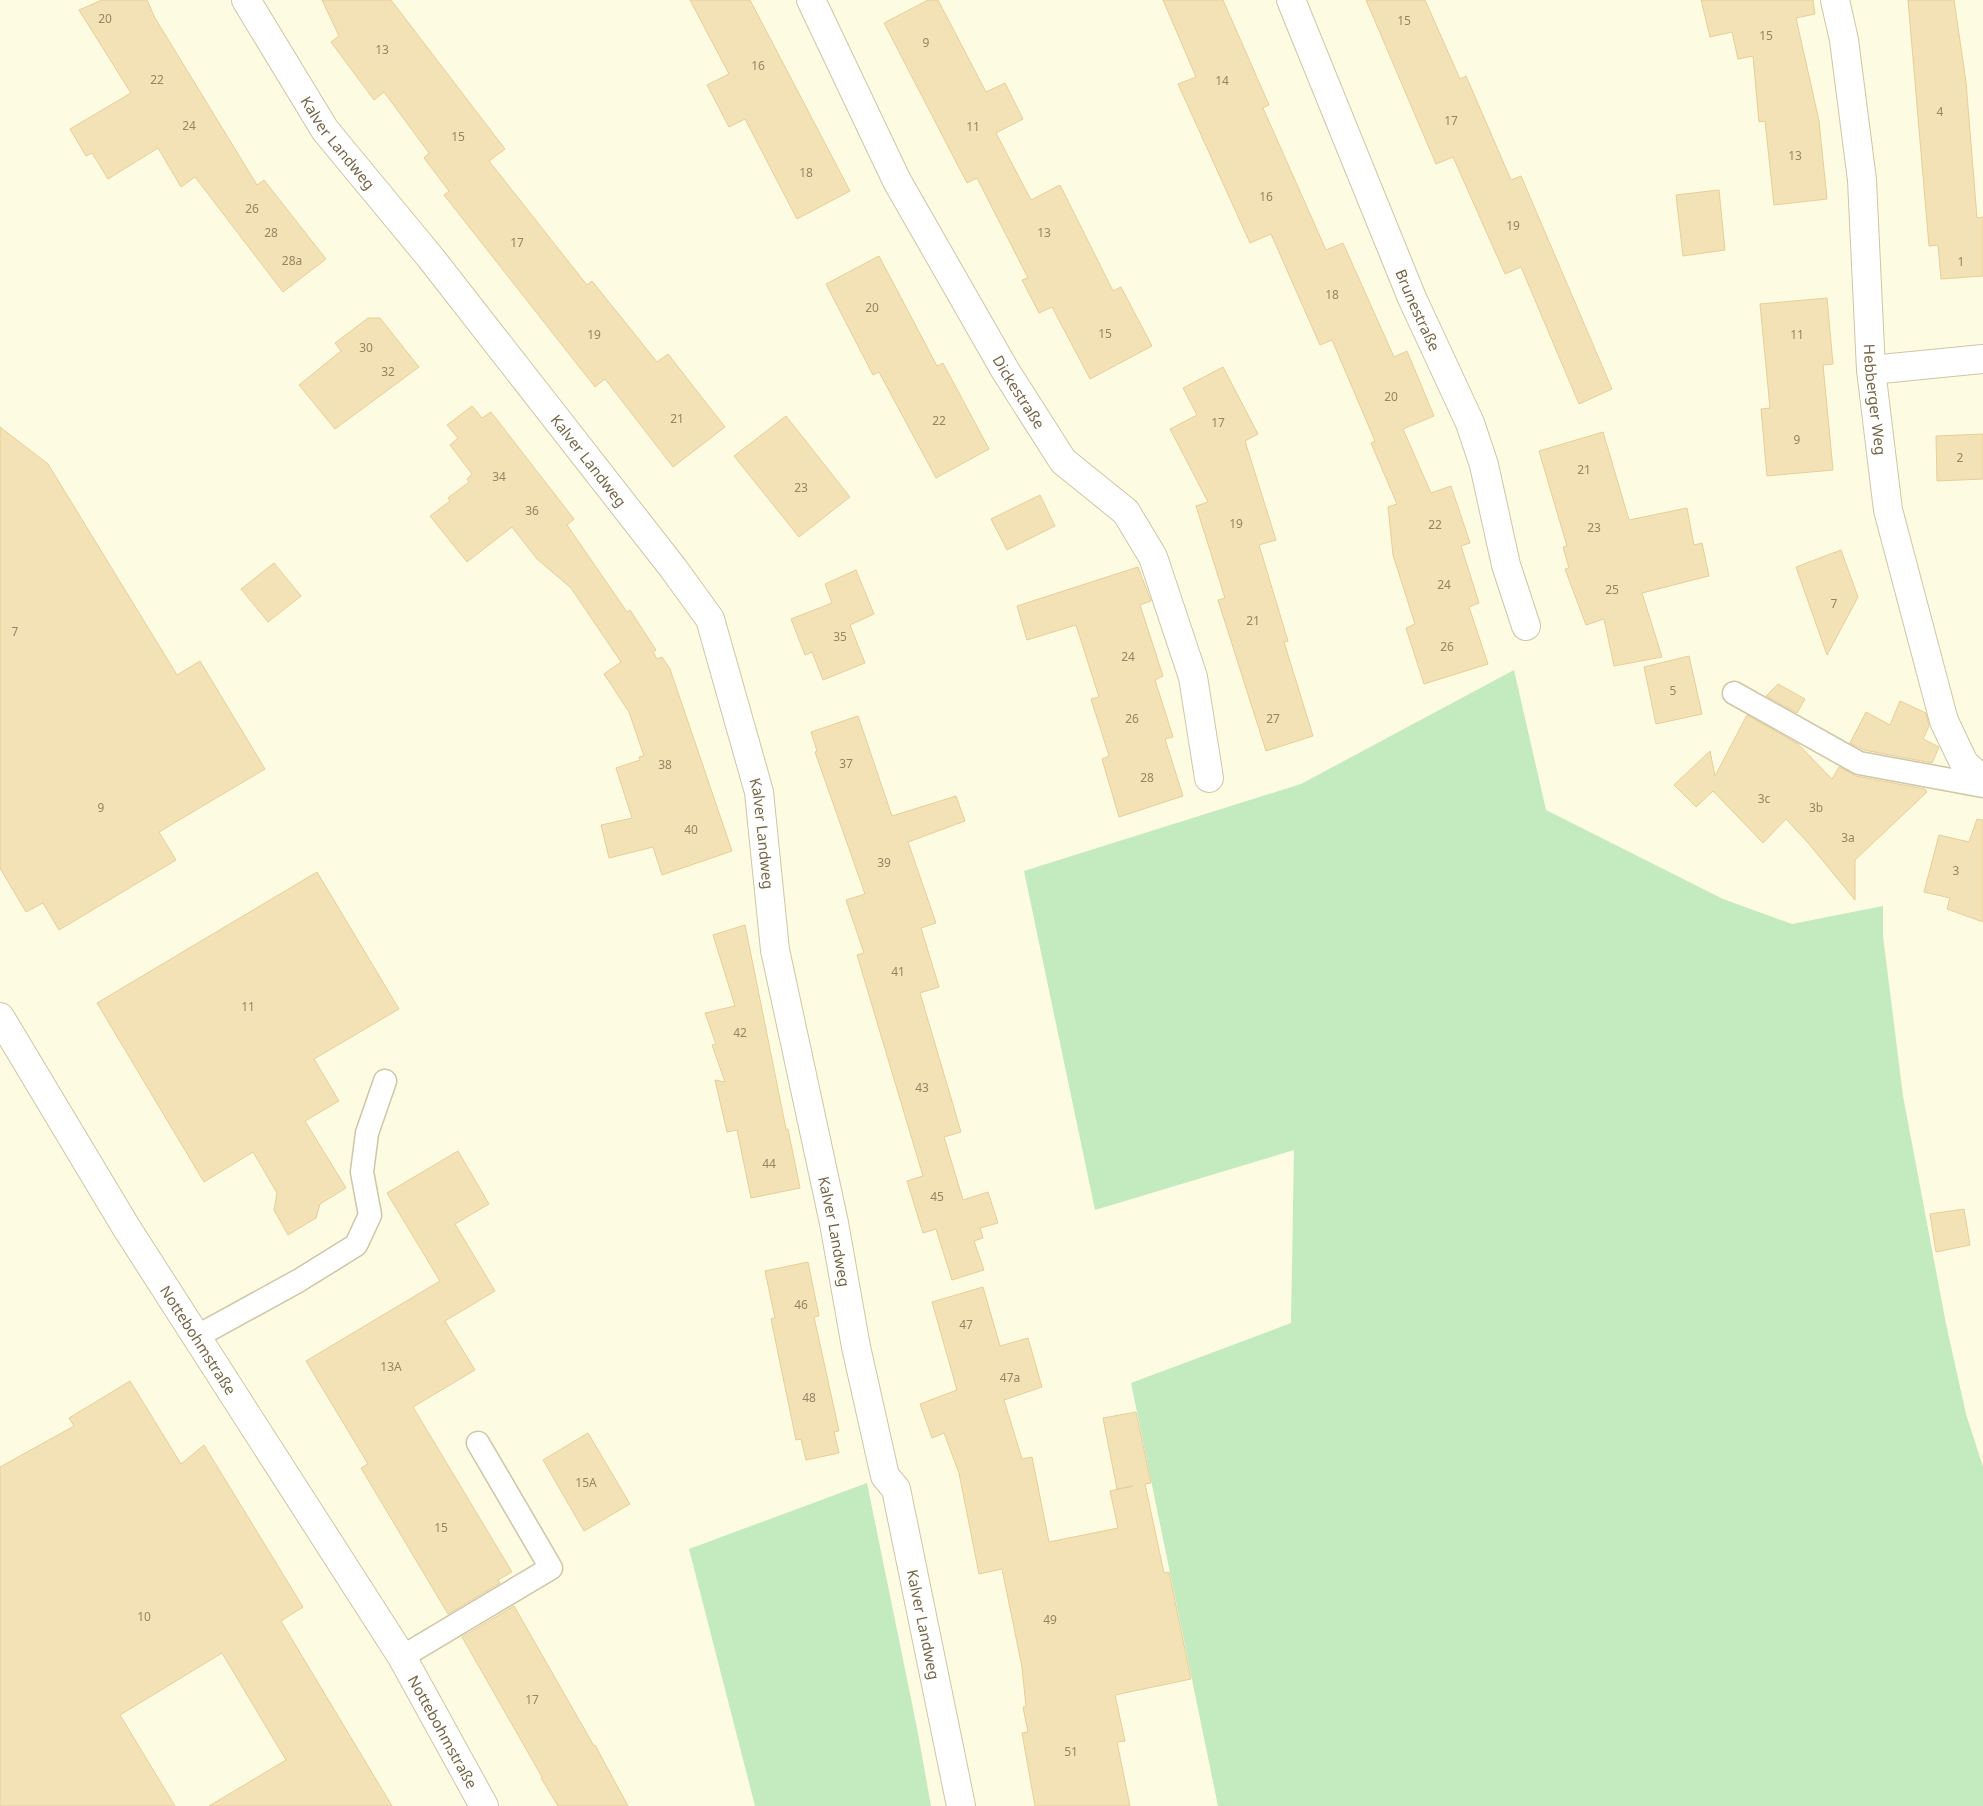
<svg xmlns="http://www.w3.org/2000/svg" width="1983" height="1806" viewBox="0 0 1983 1806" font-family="'Noto Sans',sans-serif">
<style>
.green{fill:#c3ebbf}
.building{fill:#f4e2b7;stroke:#e8ce97}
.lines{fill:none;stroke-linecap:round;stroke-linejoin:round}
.service-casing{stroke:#cfc5a7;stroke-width:25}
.minor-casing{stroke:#cfc5a7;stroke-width:30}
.service{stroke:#fff;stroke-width:22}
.minor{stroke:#fff;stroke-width:28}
.labels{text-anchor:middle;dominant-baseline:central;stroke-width:5;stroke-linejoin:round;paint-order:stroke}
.number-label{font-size:12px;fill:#968563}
.street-label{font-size:15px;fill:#766647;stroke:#fffde8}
</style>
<rect width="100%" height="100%" fill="#fdfbe1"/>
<g class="green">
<path d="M 1514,670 L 1546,810 L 1723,899 L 1792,924 L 1883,906 L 1883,936 L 1903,1096 L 1946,1324 L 1966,1414 L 1983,1467 L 1983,1806 L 1218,1806 L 1131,1383 L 1291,1323 L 1294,1150 L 1095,1210 L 1024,871 L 1301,784 Z"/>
<path d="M 867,1483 L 917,1728 L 931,1806 L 755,1806 L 689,1549 Z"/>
</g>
<g class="building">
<path d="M 102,0 L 147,0 L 155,18 L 257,185 L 264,180 L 326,259 L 283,292 L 195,177 L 181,187 L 158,148 L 108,179 L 92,153 L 86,156 L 70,129 L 131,93 L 79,10 Z"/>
<path d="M 322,0 L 391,0 L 505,149 L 489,161 L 587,285 L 592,281 L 657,362 L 668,354 L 725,427 L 673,467 L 605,379 L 595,387 L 444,195 L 449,191 L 424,158 L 429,153 L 384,92 L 374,100 L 331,42 L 339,36 Z"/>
<path d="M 690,0 L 750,0 L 850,191 L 797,219 L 745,119 L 729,127 L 707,85 L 729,74 Z"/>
<path d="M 928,0 L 938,0 L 986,92 L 1005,83 L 1023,119 L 996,133 L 1031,200 L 1060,185 L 1113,291 L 1121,287 L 1152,346 L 1090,379 L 1052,307 L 1039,313 L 1022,280 L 1028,278 L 977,178 L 967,183 L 884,23 Z"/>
<path d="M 1163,0 L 1223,0 L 1269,105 L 1263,108 L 1326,250 L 1343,243 L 1394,357 L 1407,351 L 1434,416 L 1403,429 L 1431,493 L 1451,486 L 1470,543 L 1461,546 L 1479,603 L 1469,607 L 1488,664 L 1424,684 L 1406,628 L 1415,624 L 1393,555 L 1388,507 L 1397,504 L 1371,443 L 1375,441 L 1332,340 L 1320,345 L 1271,234 L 1250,243 L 1178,84 L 1196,77 Z"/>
<path d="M 1366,0 L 1425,0 L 1460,79 L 1466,76 L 1511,180 L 1521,176 L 1612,389 L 1579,404 L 1521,267 L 1505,274 L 1453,157 L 1436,164 Z"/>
<path d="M 1701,0 L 1813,0 L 1815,14 L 1796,18 L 1819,121 L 1827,199 L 1774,205 L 1765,121 L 1759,122 L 1753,56 L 1738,59 L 1732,32 L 1710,37 Z"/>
<path d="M 1908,0 L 1954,0 L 1966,82 L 1977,218 L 1983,217 L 1983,276 L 1941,279 L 1938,245 L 1929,246 Z"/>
<path d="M 1719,190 L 1725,250 L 1683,256 L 1676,195 Z"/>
<path d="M 879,256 L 937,366 L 943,363 L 989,449 L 936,478 L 879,372 L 873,375 L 826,284 Z"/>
<path d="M 1827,298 L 1833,364 L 1823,365 L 1833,470 L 1767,476 L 1761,409 L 1770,408 L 1760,304 Z"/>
<path d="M 368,318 L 380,318 L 419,367 L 335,429 L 299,385 L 341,351 L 335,343 Z"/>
<path d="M 1223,367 L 1258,434 L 1245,441 L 1276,540 L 1259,545 L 1288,641 L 1284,642 L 1313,736 L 1266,751 L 1218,600 L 1225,598 L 1196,506 L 1208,502 L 1170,429 L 1197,415 L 1183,388 Z"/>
<path d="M 472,406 L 482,418 L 491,412 L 574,519 L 567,525 L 627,612 L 630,610 L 656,650 L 653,652 L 657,659 L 662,657 L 670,669 L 732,851 L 662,875 L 653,847 L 609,858 L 601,825 L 632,818 L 616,768 L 640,760 L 639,757 L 644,756 L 629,712 L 604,674 L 621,662 L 571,588 L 537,559 L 512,527 L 467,562 L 430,516 L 450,501 L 448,498 L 469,482 L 467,479 L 472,474 L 450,445 L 458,438 L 447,425 Z"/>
<path d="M 786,416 L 850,497 L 799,537 L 734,456 Z"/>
<path d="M 0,427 L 48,464 L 177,675 L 200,661 L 265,769 L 159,832 L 176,860 L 59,930 L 43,903 L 26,912 L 0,868 Z"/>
<path d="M 1603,432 L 1629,520 L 1687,508 L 1694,545 L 1702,543 L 1709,576 L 1642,593 L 1662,657 L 1614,666 L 1604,619 L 1586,625 L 1565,569 L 1569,568 L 1563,547 L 1567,546 L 1539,451 Z"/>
<path d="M 1983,434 L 1983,479 L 1937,481 L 1936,436 Z"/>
<path d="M 1040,495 L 1055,526 L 1007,550 L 991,519 Z"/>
<path d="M 1841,550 L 1858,597 L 1827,655 L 1796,567 Z"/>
<path d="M 274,563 L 301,596 L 268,622 L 241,589 Z"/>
<path d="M 1138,567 L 1151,601 L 1140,605 L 1163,676 L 1155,680 L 1173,737 L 1165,739 L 1183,796 L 1119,817 L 1102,759 L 1109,756 L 1091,699 L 1099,697 L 1076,625 L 1027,640 L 1017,606 Z"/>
<path d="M 856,570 L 874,614 L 850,625 L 865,663 L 823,680 L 812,652 L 805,655 L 791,619 L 832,603 L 825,584 Z"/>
<path d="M 1689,656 L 1702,714 L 1656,724 L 1644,667 Z"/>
<path d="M 1778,684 L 1805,699 L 1797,713 L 1766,696 Z"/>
<path d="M 1900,701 L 1926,713 L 1929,726 L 1923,739 L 1939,747 L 1932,763 L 1864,750 L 1850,743 L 1866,712 L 1890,725 Z"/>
<path d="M 1747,715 L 1798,744 L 1832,779 L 1839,767 L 1856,776 L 1925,789 L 1927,792 L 1855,860 L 1855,900 L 1809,844 L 1786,819 L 1763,843 L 1713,791 L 1696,807 L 1674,785 L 1710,751 L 1715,776 Z"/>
<path d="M 858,716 L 892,816 L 956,796 L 965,821 L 908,842 L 936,923 L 921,928 L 939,987 L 920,993 L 961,1132 L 944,1137 L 963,1200 L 988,1192 L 998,1223 L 980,1228 L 983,1238 L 974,1241 L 984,1270 L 952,1280 L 936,1229 L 923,1233 L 907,1181 L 923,1176 L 857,955 L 864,953 L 846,900 L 865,894 L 815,752 L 817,751 L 811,732 Z"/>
<path d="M 1977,819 L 1983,820 L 1983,922 L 1947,909 L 1950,898 L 1924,892 L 1939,835 L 1969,842 Z"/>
<path d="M 317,872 L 399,1009 L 314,1059 L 339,1101 L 305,1121 L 346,1188 L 320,1204 L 316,1218 L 288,1235 L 274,1210 L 277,1193 L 253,1152 L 204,1182 L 97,1003 Z"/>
<path d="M 745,925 L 786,1129 L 788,1129 L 800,1188 L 751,1198 L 737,1130 L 727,1132 L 715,1080 L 725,1082 L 712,1045 L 716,1044 L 705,1013 L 735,1006 L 713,935 Z"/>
<path d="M 458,1151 L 489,1204 L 455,1224 L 495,1291 L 445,1321 L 475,1370 L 413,1407 L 512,1572 L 498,1580 L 500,1583 L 448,1614 L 361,1468 L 368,1464 L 306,1361 L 440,1281 L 387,1193 Z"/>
<path d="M 1964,1209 L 1970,1245 L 1936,1252 L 1930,1214 Z"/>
<path d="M 808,1262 L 819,1316 L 814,1317 L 839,1431 L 834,1432 L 839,1453 L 806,1460 L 801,1439 L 796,1440 L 771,1319 L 775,1318 L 765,1271 Z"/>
<path d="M 983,1287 L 1000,1346 L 1028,1338 L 1042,1387 L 1004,1400 L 1022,1459 L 1032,1457 L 1049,1542 L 1118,1528 L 1110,1491 L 1133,1486 L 1117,1489 L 1103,1418 L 1136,1412 L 1151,1483 L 1145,1484 L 1164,1573 L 1169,1572 L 1191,1679 L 1115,1695 L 1125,1741 L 1117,1742 L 1130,1806 L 1035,1806 L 1022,1733 L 1028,1732 L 1023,1707 L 1026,1707 L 1022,1667 L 1002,1569 L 979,1574 L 959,1473 L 944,1433 L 932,1438 L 920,1404 L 957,1390 L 932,1302 Z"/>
<path d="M 130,1381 L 181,1464 L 204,1445 L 303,1607 L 281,1621 L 392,1806 L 209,1806 L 286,1760 L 222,1653 L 120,1715 L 175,1806 L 0,1806 L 0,1467 L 74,1426 L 69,1418 Z"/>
<path d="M 588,1433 L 630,1504 L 584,1531 L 543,1460 Z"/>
<path d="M 514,1606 L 594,1746 L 595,1745 L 628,1806 L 558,1806 L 541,1778 L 542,1777 L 462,1637 Z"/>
</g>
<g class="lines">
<defs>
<g id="service">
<path d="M 1734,693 L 1859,763 L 1983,786"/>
<path d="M 196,1337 L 298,1281 L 356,1245 L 370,1215 L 362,1172 L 367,1133 L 385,1081"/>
<path d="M 402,1657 L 551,1568 L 478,1443"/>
</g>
<g id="minor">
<path id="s1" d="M 246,0 L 325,130 L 430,257 L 673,568 L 710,619 L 759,792 L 775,950 L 834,1223 L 856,1347 L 885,1476 L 896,1489 L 961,1806"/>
<path id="s2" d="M 811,0 L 897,181 L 1005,370 L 1063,461 L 1126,512 L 1153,557 L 1193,677 L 1209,778"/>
<path id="s3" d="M 1291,0 L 1412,298 L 1470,423 L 1484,465 L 1506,565 L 1526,626"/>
<path id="s4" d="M 1835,0 L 1844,40 L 1862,180 L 1871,370 L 1888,510 L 1944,721 L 1964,763 L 1983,781"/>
<path d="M 1871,370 L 1983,359"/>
<path id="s5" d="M 0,1017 L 126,1227 L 402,1657 L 484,1806"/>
</g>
</defs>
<use href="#service" class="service-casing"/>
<use href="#minor" class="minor-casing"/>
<use href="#service" class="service"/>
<use href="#minor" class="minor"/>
</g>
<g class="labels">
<g class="number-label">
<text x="105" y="18">20</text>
<text x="1404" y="20">15</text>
<text x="1766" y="35">15</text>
<text x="926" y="42">9</text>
<text x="382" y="49">13</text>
<text x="758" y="65">16</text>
<text x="157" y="79">22</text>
<text x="1222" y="80">14</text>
<text x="1940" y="111">4</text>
<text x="1451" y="120">17</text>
<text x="189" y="125">24</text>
<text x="973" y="126">11</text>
<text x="458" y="136">15</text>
<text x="1795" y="155">13</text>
<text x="806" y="172">18</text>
<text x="1266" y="196">16</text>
<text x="252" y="208">26</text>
<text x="1513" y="225">19</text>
<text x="271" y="232">28</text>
<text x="1044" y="232">13</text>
<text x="517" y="242">17</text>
<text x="292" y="260">28a</text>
<text x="1961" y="261">1</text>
<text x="1332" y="294">18</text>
<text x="872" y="307">20</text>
<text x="1105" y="333">15</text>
<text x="594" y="334">19</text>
<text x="1797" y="334">11</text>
<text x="366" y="347">30</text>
<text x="388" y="371">32</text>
<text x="1391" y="396">20</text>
<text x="677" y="418">21</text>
<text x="939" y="420">22</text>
<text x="1218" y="422">17</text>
<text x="1797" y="439">9</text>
<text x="1960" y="457">2</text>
<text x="1584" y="469">21</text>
<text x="499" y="476">34</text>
<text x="801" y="487">23</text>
<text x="532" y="510">36</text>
<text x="1236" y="523">19</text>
<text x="1435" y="524">22</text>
<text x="1594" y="527">23</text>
<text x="1444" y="584">24</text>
<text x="1612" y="589">25</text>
<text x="1834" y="603">7</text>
<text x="1253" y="620">21</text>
<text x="15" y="631">7</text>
<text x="840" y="636">35</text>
<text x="1447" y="646">26</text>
<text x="1128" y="656">24</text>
<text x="1673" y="690">5</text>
<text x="1132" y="718">26</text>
<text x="1273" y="718">27</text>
<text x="846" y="763">37</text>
<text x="665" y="764">38</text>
<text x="1147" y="777">28</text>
<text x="1764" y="798">3c</text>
<text x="101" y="807">9</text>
<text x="1816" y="807">3b</text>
<text x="691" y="829">40</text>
<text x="1848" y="837">3a</text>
<text x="884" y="862">39</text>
<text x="1956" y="870">3</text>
<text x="898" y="971">41</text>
<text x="248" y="1006">11</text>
<text x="740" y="1032">42</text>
<text x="922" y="1087">43</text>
<text x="769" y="1163">44</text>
<text x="937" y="1196">45</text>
<text x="801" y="1304">46</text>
<text x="966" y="1324">47</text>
<text x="391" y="1366">13A</text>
<text x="1010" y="1377">47a</text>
<text x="809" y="1397">48</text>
<text x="586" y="1482">15A</text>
<text x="441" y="1527">15</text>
<text x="144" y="1616">10</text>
<text x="1050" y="1619">49</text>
<text x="532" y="1699">17</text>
<text x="1071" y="1751">51</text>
</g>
<g class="street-label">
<text stroke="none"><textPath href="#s1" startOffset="170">Kalver Landweg</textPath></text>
<text stroke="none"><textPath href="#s3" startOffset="335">Brunestraße</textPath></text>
<text stroke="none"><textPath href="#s2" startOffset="444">Dickestraße</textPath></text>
<text stroke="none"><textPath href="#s4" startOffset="402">Hebberger Weg</textPath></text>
<text stroke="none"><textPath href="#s1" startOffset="575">Kalver Landweg</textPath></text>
<text stroke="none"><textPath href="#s1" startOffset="996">Kalver Landweg</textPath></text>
<text stroke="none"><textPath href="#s1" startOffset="1401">Kalver Landweg</textPath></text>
<text stroke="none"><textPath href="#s5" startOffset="379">Nottebohmstraße</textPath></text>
<text stroke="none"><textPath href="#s1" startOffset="1806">Kalver Landweg</textPath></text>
<text stroke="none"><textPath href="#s5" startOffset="841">Nottebohmstraße</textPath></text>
</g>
</g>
</svg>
